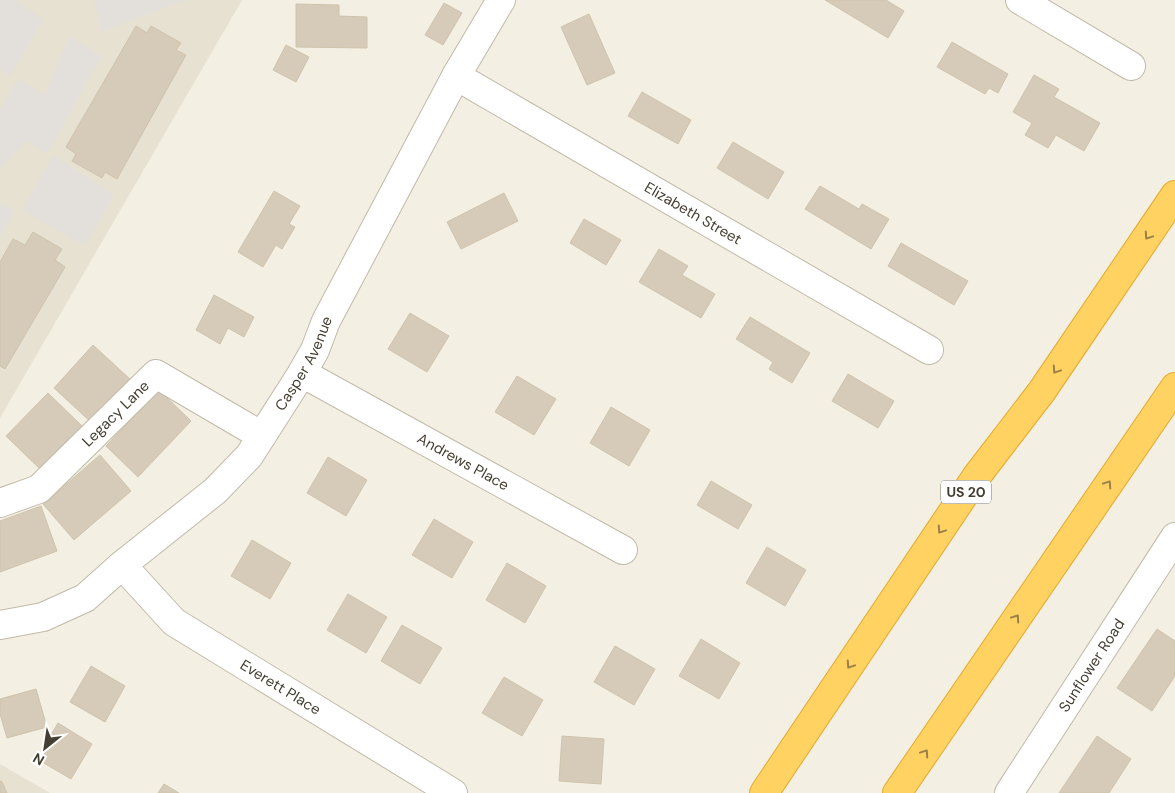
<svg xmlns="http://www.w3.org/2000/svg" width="1175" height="793" viewBox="0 0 1175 793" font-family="'DM Sans',sans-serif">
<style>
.residential{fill:#e7e1d1}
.parking{fill:#e3e0dc}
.building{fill:#d5cbb8;stroke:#d0c3ab}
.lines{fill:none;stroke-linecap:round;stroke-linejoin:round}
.minor-casing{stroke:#c1baa8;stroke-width:30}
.highway-casing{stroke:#e5a92b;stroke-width:30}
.minor{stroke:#fff;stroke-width:28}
.highway{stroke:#ffd262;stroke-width:28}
.oneway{stroke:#998148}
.labels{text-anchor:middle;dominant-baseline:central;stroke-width:4;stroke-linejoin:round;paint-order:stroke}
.shield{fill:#fff;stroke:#7d7970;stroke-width:1}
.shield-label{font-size:14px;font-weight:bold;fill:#453f33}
.street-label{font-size:15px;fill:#453f33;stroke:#fff}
</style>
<rect width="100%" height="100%" fill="#f3efe3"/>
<g class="residential">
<path d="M 0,0 L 242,0 L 0,418 Z"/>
<path d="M 0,764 L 50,793 L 0,793 Z"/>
</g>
<g class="parking">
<path d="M 0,0 L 16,0 L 43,20 L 10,76 L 0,68 Z"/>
<path d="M 94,0 L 185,0 L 101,32 Z"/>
<path d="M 69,36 L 101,57 L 47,154 L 26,141 L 0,169 L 0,110 L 18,79 L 45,95 Z"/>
<path d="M 53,155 L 114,195 L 85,246 L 22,210 Z"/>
<path d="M 0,202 L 15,211 L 0,237 Z"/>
</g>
<g class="building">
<path d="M 825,0 L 886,0 L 904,11 L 888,38 Z"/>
<path d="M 444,3 L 462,13 L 443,45 L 425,35 Z"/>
<path d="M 296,4 L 339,5 L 339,16 L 367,17 L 367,48 L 296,47 Z"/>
<path d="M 589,14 L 615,73 L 587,85 L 561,27 Z"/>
<path d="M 136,26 L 147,33 L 151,26 L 181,43 L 176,50 L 186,55 L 117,179 L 105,172 L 102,178 L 72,161 L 76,154 L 66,147 Z"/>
<path d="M 952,42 L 1008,74 L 998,93 L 989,88 L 985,94 L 937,67 Z"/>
<path d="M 286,45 L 309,57 L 296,82 L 273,70 Z"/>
<path d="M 1034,75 L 1059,89 L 1054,97 L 1100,123 L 1084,151 L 1056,135 L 1048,148 L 1025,135 L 1032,123 L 1013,112 Z"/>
<path d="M 642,92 L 691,120 L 678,144 L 628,116 Z"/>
<path d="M 733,142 L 784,172 L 768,199 L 717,168 Z"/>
<path d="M 820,186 L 859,209 L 862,204 L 889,219 L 871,249 L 805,209 Z"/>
<path d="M 274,191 L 300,206 L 289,224 L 295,227 L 282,249 L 276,245 L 263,267 L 238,252 Z"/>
<path d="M 504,193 L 518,221 L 461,249 L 447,222 Z"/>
<path d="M 584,219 L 621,240 L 606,265 L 570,243 Z"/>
<path d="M 33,232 L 62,249 L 55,260 L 65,267 L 5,369 L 0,366 L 0,262 L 13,239 L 25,245 Z"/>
<path d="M 901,243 L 968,281 L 954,305 L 888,266 Z"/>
<path d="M 659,249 L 688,266 L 682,275 L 715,294 L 701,318 L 639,282 Z"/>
<path d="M 214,295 L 254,317 L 244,337 L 228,328 L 220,344 L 196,330 Z"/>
<path d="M 410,313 L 449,336 L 427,372 L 388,349 Z"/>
<path d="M 750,317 L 810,353 L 792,383 L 769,369 L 773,362 L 736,339 Z"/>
<path d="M 93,345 L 131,380 L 92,423 L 54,388 Z"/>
<path d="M 848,374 L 894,401 L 878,428 L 832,401 Z"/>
<path d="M 517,376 L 556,399 L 534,435 L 495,412 Z"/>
<path d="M 159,390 L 191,421 L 138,477 L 106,446 Z"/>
<path d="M 48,393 L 83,427 L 41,470 L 6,436 Z"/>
<path d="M 611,407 L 650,430 L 629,466 L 590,443 Z"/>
<path d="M 100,455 L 131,491 L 74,540 L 43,504 Z"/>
<path d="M 328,457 L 367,480 L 346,516 L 307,493 Z"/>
<path d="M 711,481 L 752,505 L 738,529 L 697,505 Z"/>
<path d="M 41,506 L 57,551 L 0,572 L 0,521 Z"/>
<path d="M 434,519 L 473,542 L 452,578 L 412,555 Z"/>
<path d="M 252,540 L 291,563 L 270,599 L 231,576 Z"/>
<path d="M 767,547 L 806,570 L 785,606 L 746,583 Z"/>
<path d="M 507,563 L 546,586 L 525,623 L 486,600 Z"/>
<path d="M 348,594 L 387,617 L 366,653 L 327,630 Z"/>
<path d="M 402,625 L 442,648 L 420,684 L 381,661 Z"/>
<path d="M 1157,629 L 1175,641 L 1175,676 L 1152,711 L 1117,688 Z"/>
<path d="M 701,639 L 740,663 L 719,699 L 679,676 Z"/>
<path d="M 615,646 L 655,669 L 634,705 L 594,682 Z"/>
<path d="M 91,666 L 125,686 L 105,722 L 70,702 Z"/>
<path d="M 504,677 L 543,700 L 522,736 L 482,713 Z"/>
<path d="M 36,689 L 47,727 L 7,738 L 0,714 L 0,699 Z"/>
<path d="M 58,723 L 92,744 L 71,779 L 37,759 Z"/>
<path d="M 562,736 L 604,739 L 601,784 L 559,781 Z"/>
<path d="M 1097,736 L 1131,759 L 1109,793 L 1059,793 Z"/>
<path d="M 0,781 L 2,782 L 7,793 L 0,793 Z"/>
<path d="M 164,784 L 179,793 L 158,793 Z"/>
</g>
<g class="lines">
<defs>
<g id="minor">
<path d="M 1020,0 L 1131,66"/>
<path id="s1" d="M 456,76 L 929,350"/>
<path id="s2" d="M 302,373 L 623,550"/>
<path id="s3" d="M 0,503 L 39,489 L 156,374 L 262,436"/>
<path id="s4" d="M 122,565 L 174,622 L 453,793"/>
<path id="s5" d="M 0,625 L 43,617 L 85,598 L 122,565 L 215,491 L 249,456 L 302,373 L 315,350 L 326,321 L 456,76 L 501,0"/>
<path id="s6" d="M 1009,793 L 1175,537"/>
</g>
<g id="highway">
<path d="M 764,793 L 976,477 L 1042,391 L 1175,195"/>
<path d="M 897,793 L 1175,387"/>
</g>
</defs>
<use href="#minor" class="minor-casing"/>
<use href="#highway" class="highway-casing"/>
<use href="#minor" class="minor"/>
<use href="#highway" class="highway"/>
</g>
<defs><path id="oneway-chevron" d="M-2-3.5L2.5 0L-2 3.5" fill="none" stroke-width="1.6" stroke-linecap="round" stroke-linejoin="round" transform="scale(1.25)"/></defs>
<g class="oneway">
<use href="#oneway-chevron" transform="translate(1148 236) rotate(124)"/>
<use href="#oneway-chevron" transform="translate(1056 370) rotate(124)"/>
<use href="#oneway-chevron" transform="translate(1108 484) rotate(-56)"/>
<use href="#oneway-chevron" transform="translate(941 530) rotate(124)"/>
<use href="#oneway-chevron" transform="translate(1016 618) rotate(-56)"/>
<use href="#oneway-chevron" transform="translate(850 665) rotate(124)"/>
<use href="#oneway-chevron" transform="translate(925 753) rotate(-56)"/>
</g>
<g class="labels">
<rect class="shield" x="941" y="480.5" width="50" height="23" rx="4"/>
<g class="shield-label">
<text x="966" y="492">US 20</text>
</g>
<g class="street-label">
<text stroke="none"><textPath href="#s1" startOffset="274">Elizabeth Street</textPath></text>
<text stroke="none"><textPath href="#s5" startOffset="415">Casper Avenue</textPath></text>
<text stroke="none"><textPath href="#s3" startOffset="149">Legacy Lane</textPath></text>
<text stroke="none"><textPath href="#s2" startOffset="184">Andrews Place</textPath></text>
<text stroke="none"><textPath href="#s6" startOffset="152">Sunflower Road</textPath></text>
<text stroke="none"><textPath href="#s4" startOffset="202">Everett Place</textPath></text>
</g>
</g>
<g transform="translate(45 748) rotate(210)" stroke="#ffffff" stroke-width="4" paint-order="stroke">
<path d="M0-4L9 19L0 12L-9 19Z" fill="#453f33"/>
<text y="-8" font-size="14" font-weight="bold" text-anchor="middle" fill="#453f33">N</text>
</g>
</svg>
